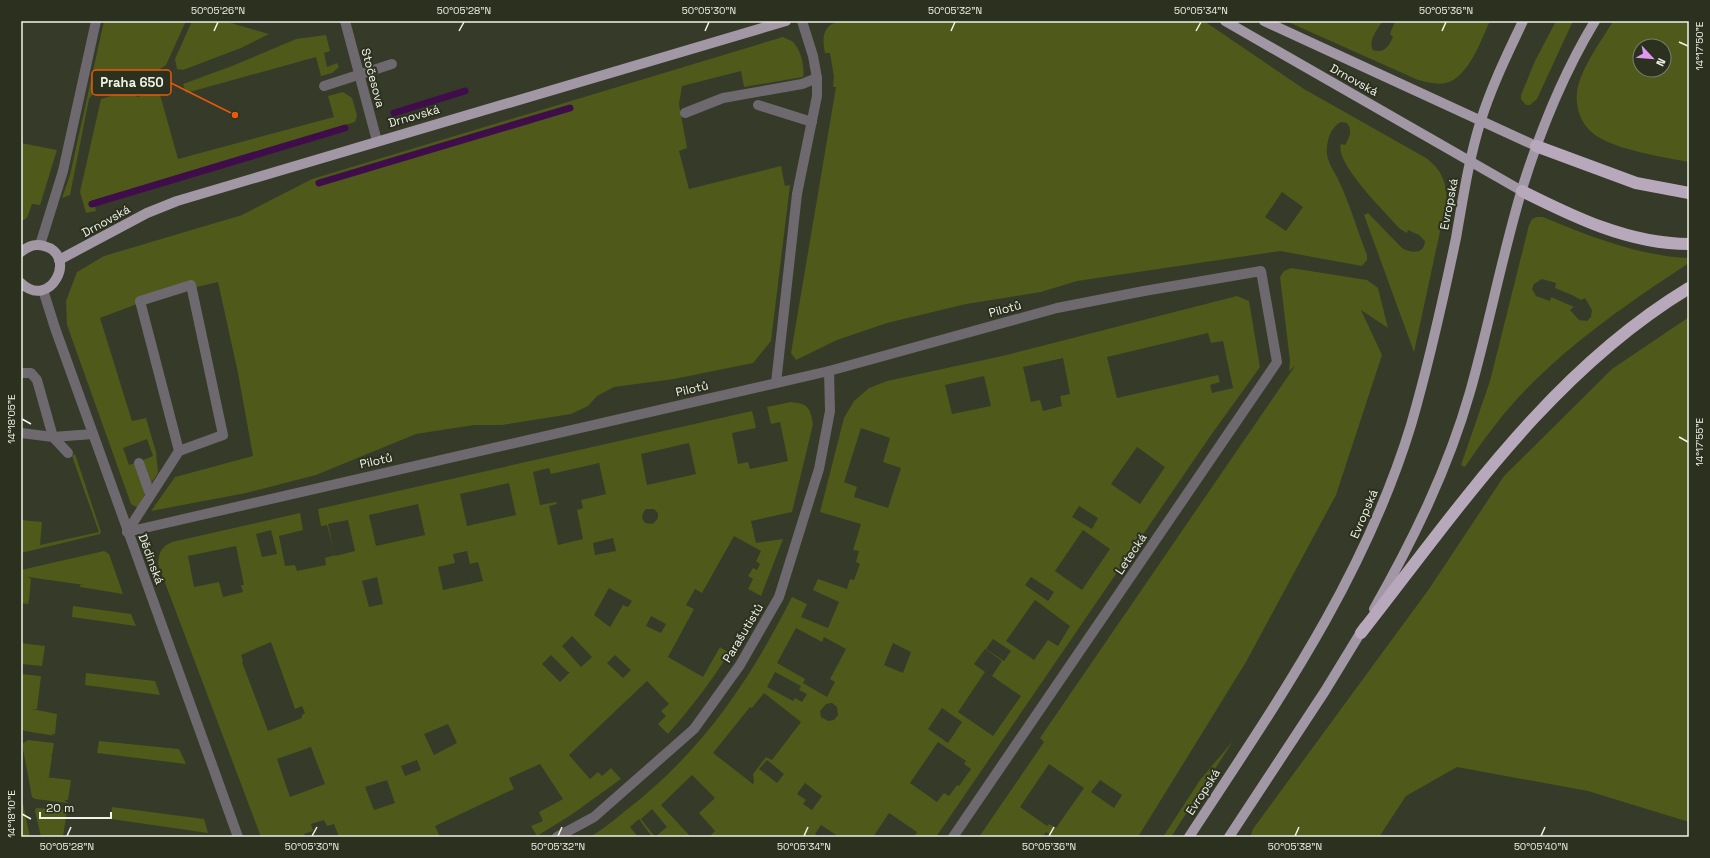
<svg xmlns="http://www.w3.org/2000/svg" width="1710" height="858" viewBox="0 0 1710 858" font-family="'Space Grotesk',sans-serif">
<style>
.green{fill:#4e591a;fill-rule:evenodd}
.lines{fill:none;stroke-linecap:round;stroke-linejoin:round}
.stream{stroke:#3f0e4a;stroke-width:7}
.minor{stroke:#6e686f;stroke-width:10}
.major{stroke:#a297a5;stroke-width:10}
.highway{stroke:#b7a9bb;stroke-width:12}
.ticks{fill:none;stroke:#f0f3e8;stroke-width:1.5}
.labels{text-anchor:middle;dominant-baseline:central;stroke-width:4;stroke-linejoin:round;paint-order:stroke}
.street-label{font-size:12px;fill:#f0f3e8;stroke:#2c301f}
.leader{fill:none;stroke:#e8590c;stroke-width:1.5}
.callout-dot{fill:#e8590c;stroke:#2c301f;stroke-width:1.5}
.callout{fill:#2c301f;stroke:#e8590c;stroke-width:1.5}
.callout-label{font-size:13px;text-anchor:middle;font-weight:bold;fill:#f0f3e8}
.neatline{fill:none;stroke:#f0f3e8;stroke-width:1.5}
.ticks-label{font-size:10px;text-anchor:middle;fill:#f0f3e8}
</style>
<rect width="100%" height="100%" fill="#363a29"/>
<g class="green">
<path d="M 104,21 L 186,21 L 166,65 L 154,73 C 135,78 100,82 89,99 L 70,195 L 62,198 L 70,175 Z"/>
<path d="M 192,21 L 224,21 L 269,34 L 241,48 L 183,70 L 177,69 L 175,59 Z"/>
<path d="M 839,21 L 1204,21 L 1304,89 L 1426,158 C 1441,169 1446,181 1447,199 L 1414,352 L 1364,215 L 1368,213 L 1402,248 C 1411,253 1424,255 1425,241 L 1419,235 L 1408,230 L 1407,233 L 1400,229 C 1387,214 1334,163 1341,144 L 1345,145 C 1349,138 1353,131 1347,123 L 1341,122 C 1330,127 1326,143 1327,154 C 1328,163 1334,171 1338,179 C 1350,204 1357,230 1367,255 L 1367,260 L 1362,266 L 1280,251 L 1077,281 L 1041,292 L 966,304 L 887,323 L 837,340 L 796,360 L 791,353 L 836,87 L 833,87 L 834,77 L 830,53 L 825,53 C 822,38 822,26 839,21 ZM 1282,192 L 1303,207 L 1286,231 L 1265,217 Z"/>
<path d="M 1286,21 L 1382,21 C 1378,30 1368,39 1373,50 C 1384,54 1389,46 1393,37 L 1390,34 L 1395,21 L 1490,21 C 1481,40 1469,77 1446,83 C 1437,85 1427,82 1418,80 Z"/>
<path d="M 1556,21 L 1573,21 L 1537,99 L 1530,105 L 1526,105 L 1521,99 L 1521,95 L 1535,61 Z"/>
<path d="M 1613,21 L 1689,21 L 1689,162 C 1662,157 1617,150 1595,135 C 1581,125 1575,108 1577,92 C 1580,69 1602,40 1613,21 ZM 1640,46 L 1664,46 L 1664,70 L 1640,70 Z"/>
<path d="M 326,35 L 330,51 L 324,53 L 327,67 L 337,63 L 339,67 L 332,73 L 321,76 L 316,57 L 186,93 L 183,84 L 232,66 L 296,39 Z"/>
<path d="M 783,37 C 786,39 792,40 794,43 C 801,51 805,67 803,77 L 744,87 L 741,71 L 682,86 L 679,104 L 687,148 L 679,151 L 689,189 L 781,166 L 785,186 L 790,185 L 771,341 L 753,363 L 674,379 L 614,387 L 597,396 L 588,406 L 571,414 L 502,425 L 474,425 L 416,434 L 316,475 L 246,493 L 151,511 L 175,477 L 253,456 L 238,373 L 218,282 L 158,296 L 100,318 L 132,421 L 146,418 L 156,452 L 158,473 L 150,485 L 141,461 L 153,456 L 147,439 L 123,448 L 129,465 L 137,462 L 145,493 L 138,508 L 131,504 L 67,325 L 66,301 L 77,272 L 104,256 L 242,215 L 312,179 Z"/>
<path d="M 134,89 L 137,97 L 159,91 L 178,159 L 334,117 L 328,96 L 343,92 L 352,98 L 357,115 L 355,122 L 94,200 L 88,204 L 90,207 L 95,207 L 96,211 L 86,213 L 80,192 L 101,99 Z"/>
<path d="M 21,143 L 57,150 L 40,205 L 32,204 L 27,218 L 21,221 Z"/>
<path d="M 1537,217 L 1543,217 C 1588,236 1639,256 1689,258 L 1689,263 C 1628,303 1567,345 1517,399 C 1498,420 1481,443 1465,467 L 1461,465 L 1490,381 L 1529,225 L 1532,219 ZM 1542,279 L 1556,283 L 1555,288 L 1572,295 L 1581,300 L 1585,298 L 1592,310 L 1591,317 L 1587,321 L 1579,320 L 1570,310 L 1574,307 L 1551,297 L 1550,301 L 1536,296 L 1532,289 L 1534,284 Z"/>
<path d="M 1291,268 L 1367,280 L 1378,288 L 1388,328 L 1361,310 L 1382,355 L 1336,495 L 1246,662 L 1138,837 L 1053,837 L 1046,832 L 1042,837 L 979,837 L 1044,742 L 1040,738 L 1295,366 L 1289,371 L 1290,361 L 1280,277 L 1284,271 ZM 1049,764 L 1084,788 L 1056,828 L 1049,824 L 1047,826 L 1020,807 ZM 1100,780 L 1122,795 L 1114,808 L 1091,792 Z"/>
<path d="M 1237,296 L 1249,301 L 1260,367 L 1211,435 L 936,837 L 914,837 L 917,832 L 889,813 L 873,837 L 839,837 L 821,825 L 815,834 L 820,837 L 709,837 L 715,831 L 699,813 L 715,798 L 692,775 L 661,805 L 691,837 L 652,837 L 639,819 L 630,827 L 638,837 L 625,837 L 624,835 L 621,837 L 590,837 C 604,829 616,818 629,808 C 703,750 750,680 792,597 L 807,604 L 801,617 L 828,628 L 839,602 L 813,590 L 818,579 L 847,589 L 850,579 L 854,580 L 860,564 L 856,562 L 859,551 L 853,550 L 861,524 L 820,512 L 844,418 L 854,401 L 869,388 L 887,381 L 1002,356 ZM 1208,333 L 1211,343 L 1223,341 L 1233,388 L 1212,393 L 1210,385 L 1220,382 L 1218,375 L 1117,398 L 1107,357 ZM 1063,358 L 1070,394 L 1060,396 L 1062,406 L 1043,411 L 1040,400 L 1031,402 L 1023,367 ZM 984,376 L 991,406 L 952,414 L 945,385 ZM 861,428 L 890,438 L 883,462 L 901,468 L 888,508 L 854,497 L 857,487 L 844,482 ZM 1137,447 L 1165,467 L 1140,504 L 1111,484 ZM 1079,506 L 1098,518 L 1092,529 L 1072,517 ZM 1083,530 L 1110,549 L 1082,590 L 1055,571 ZM 1031,577 L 1054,592 L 1048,601 L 1025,585 ZM 1035,600 L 1070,626 L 1058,646 L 1048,640 L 1034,660 L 1006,641 ZM 796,628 L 822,642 L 824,637 L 846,649 L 830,679 L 835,682 L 827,697 L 803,683 L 805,679 L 777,663 ZM 993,639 L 1011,651 L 1004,661 L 986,649 ZM 893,643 L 911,652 L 903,673 L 884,665 ZM 985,649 L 1002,661 L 992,676 L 1021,696 L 993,736 L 958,712 L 985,672 L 974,664 ZM 775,672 L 801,686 L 799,690 L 807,694 L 802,702 L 795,698 L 793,701 L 767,687 ZM 764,693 L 801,722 L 772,760 L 766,757 L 753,774 L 754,783 L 753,784 L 713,753 L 750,707 L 752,708 ZM 832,703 L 837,707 L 838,715 L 834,720 L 828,721 L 821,717 L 820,711 L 826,704 ZM 942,708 L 962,722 L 948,743 L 928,729 ZM 938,742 L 966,761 L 964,764 L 971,769 L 959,786 L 957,785 L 949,796 L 944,793 L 937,802 L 910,783 ZM 767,760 L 784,774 L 777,783 L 759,769 ZM 805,783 L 822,796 L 812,810 L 803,804 L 806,800 L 797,794 ZM 652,809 L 667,827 L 655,837 L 641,819 Z"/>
<path d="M 1689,317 L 1689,822 L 1588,791 L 1457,767 L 1406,796 L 1379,837 L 1250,837 L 1253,829 L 1429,589 L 1504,476 L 1612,369 Z"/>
<path d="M 791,402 C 808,404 810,407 813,424 L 792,512 L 751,521 L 756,543 L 783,539 L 761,596 L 748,589 L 753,579 L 748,576 L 753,568 L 757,570 L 760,564 L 756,561 L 761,551 L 734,536 L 702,593 L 695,589 L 686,605 L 694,609 L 668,657 L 703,677 L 720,647 L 729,653 C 711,682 691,708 668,734 L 658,724 L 666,716 L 661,711 L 669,704 L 647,681 L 569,755 L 590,779 L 598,772 L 602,776 L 611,768 L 621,779 L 571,815 L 537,836 L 531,826 L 543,821 L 539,812 L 563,799 L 540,764 L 509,778 L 514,789 L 435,826 L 440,837 L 339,837 L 334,824 L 327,826 L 324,820 L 311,824 L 313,831 L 304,834 L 305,837 L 261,837 L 158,564 C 159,552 161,547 172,542 L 300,513 L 303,530 L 279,536 L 285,566 L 295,565 L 297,571 L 326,565 L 325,558 L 335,555 L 327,525 L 321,526 L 318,509 L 752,411 L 756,428 L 732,433 L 738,464 L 748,462 L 750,469 L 788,461 L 780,422 L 771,424 L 767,407 ZM 689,443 L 696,474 L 647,485 L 641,454 ZM 599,463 L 606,494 L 581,500 L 583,508 L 577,510 L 583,539 L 558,545 L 549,506 L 557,504 L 556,502 L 540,505 L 533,472 L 549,468 L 551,474 ZM 509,483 L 516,515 L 467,526 L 460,494 ZM 418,504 L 425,535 L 376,546 L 369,515 ZM 646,509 L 654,509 L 658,513 L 658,518 L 653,524 L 645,523 L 642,518 L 643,513 ZM 348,520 L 355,551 L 335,556 L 328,524 ZM 271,530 L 277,554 L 262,557 L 256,534 ZM 613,538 L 616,551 L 595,555 L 593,543 ZM 236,546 L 244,585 L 241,585 L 243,592 L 223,597 L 219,582 L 194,587 L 188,556 ZM 467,551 L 470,564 L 478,562 L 483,581 L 443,590 L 438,567 L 455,563 L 453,554 ZM 377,577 L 383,604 L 369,607 L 362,581 ZM 609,588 L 632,601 L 628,607 L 623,605 L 610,627 L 594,615 ZM 651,616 L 666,624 L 661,633 L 646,626 ZM 572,636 L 592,657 L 581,667 L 562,646 ZM 271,642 L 295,709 L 302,706 L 305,713 L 302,715 L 302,718 L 268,731 L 242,662 L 243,661 L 241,655 ZM 551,655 L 568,672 L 570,672 L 560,682 L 542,664 ZM 615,655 L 631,670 L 623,678 L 607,663 ZM 448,724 L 457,743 L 434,755 L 424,734 ZM 311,747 L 325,784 L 290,797 L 277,759 ZM 417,760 L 421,770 L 405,776 L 401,766 ZM 387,780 L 395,803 L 374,810 L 365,787 Z"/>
<path d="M 75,454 L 101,532 L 100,534 L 21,553 L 21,520 L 42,522 L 40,545 L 99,532 L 72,456 Z"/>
<path d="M 104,551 L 109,554 L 123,594 L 80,587 L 80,585 L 84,585 L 28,577 L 31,579 L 29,600 L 25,599 L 29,600 L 28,604 L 21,603 L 21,570 Z"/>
<path d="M 73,606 L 131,614 L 136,626 L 72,617 Z"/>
<path d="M 21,643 L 45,646 L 42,666 L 21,664 Z"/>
<path d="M 86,673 L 155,681 L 160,695 L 85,685 Z"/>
<path d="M 21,674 L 41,676 L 37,709 L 32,709 L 57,714 L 55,734 L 51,734 L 55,736 L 25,731 L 21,729 Z"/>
<path d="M 28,740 L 54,743 L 52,755 L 50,756 L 52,756 L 49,777 L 45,777 L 71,780 L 68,800 L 64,800 L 68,803 L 35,799 L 32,797 L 22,744 Z"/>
<path d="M 99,741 L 179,749 L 186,764 L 97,753 Z"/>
<path d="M 1233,741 L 1171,837 L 1163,837 L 1200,780 Z"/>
<path d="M 21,794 L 30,837 L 21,837 Z"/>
<path d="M 112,807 L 204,819 L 208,833 L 111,819 Z"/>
<path d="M 36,808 L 67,810 L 63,837 L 41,837 L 35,811 Z"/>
</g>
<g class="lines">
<g class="stream">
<path d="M 394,113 L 465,91"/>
<path d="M 319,183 L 570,108"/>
<path d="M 92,204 L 345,128"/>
</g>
<g class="minor">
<path d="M 345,21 L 377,141"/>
<path d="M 324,86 L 392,64"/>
<path d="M 758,105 L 812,122"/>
<path d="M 685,113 L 723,98 L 802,84 L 817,78"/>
<path d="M 40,245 L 63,171 L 96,21"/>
<path d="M 43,290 L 55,328 L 238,837"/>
<path d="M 21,373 L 31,373 L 37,380 L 53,437 L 93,434"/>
<path d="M 776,383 L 797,194 L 817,96 L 817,78 L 813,56 L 802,21"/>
<path d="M 21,433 L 53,437 L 68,453"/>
<path d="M 139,463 L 150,494"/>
<path d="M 127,532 L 829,371 L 1057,308 L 1144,291 L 1261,271 L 1277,362 L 953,837"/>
<path d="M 127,532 L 179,451 L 223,435 L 191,285 L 140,301 L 179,451"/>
<path d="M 557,837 L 594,817 L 694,729 L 740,665 L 779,597 L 819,469 L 830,411 L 829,371"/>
</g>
<g class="major">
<path d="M 1225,21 L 1522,191"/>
<path d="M 1264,21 L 1536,146"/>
<path d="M 21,252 C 28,246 35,243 44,246 C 79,255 50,311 21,283"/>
<path d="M 59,260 L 147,213 L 177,201 L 786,21"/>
<path d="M 1374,609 C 1413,540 1448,469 1470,392 C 1489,325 1502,256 1522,189 C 1540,131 1563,74 1595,21"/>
<path d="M 1189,837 C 1276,704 1364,579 1411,425 C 1429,363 1443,300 1456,238 C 1463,198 1469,158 1481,120 C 1492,85 1508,53 1523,21"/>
<path d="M 1229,837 L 1325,691 L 1364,627"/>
</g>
<g class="highway">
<path d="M 1536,146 L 1636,183 L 1689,193"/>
<path d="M 1522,191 C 1574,217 1629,244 1689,244"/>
<path d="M 1361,633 C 1459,508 1550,372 1689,288"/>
</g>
</g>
<path class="ticks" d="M 214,31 L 218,22M 459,31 L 464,22M 705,31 L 709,22M 951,31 L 955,22M 1196,31 L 1201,22M 1442,31 L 1446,22M 1679,42 L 1688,46M 22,419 L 31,424M 1679,437 L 1688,442M 22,814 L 31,819M 67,836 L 71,827M 312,836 L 317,827M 558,836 L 562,827M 804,836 L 808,827M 1049,836 L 1054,827M 1295,836 L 1299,827M 1541,836 L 1545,827"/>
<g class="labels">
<g class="street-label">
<text transform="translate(373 78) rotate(75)">Stočesova</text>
<text transform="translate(1354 80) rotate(29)">Drnovská</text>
<text transform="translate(414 116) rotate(-16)">Drnovská</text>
<text transform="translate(1449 204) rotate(-79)">Evropská</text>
<text transform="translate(106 221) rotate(-29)">Drnovská</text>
<text transform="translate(1005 309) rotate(-15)">Pilotů</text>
<text transform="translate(692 389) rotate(-13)">Pilotů</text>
<text transform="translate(376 461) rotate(-13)">Pilotů</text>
<text transform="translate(1364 514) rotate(-67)">Evropská</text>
<text transform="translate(1131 554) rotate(-56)">Letecká</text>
<text transform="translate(151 559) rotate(70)">Dědinská</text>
<text transform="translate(743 633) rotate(-59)">Parašutistů</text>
<text transform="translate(1203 792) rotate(-57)">Evropská</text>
</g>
</g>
<path class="leader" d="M235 115L171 83"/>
<circle class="callout-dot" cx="235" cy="115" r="4"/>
<rect class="callout" x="92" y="70" width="79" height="25" rx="4"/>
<g class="callout-label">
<text x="132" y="87">Praha 650</text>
</g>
<rect width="1710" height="858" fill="none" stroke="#2c301f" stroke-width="44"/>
<g transform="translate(1652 58) rotate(116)"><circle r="19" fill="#2c301f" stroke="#7a7e6f"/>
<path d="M0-3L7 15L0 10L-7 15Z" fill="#df98f2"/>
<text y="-6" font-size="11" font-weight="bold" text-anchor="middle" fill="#f0f3e8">N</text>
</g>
<path d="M40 812v6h71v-6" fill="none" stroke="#f0f3e8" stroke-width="2"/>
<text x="46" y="812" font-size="12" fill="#f0f3e8" stroke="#2c301f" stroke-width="3" paint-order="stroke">20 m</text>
<rect x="22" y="22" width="1666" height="814" class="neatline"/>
<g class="ticks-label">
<text x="218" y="14">50°05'26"N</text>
<text x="464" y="14">50°05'28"N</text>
<text x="709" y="14">50°05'30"N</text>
<text x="955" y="14">50°05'32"N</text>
<text x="1201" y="14">50°05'34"N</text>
<text x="1446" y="14">50°05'36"N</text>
<text transform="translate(1699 46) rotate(-90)" y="4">14°17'50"E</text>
<text transform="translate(11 419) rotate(-90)" y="4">14°18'05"E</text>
<text transform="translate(1699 442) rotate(-90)" y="4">14°17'55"E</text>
<text transform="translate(11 814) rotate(-90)" y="4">14°18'10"E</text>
<text x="67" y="850">50°05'28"N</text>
<text x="312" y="850">50°05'30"N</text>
<text x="558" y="850">50°05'32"N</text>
<text x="804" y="850">50°05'34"N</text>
<text x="1049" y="850">50°05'36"N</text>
<text x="1295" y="850">50°05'38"N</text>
<text x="1541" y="850">50°05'40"N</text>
</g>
</svg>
